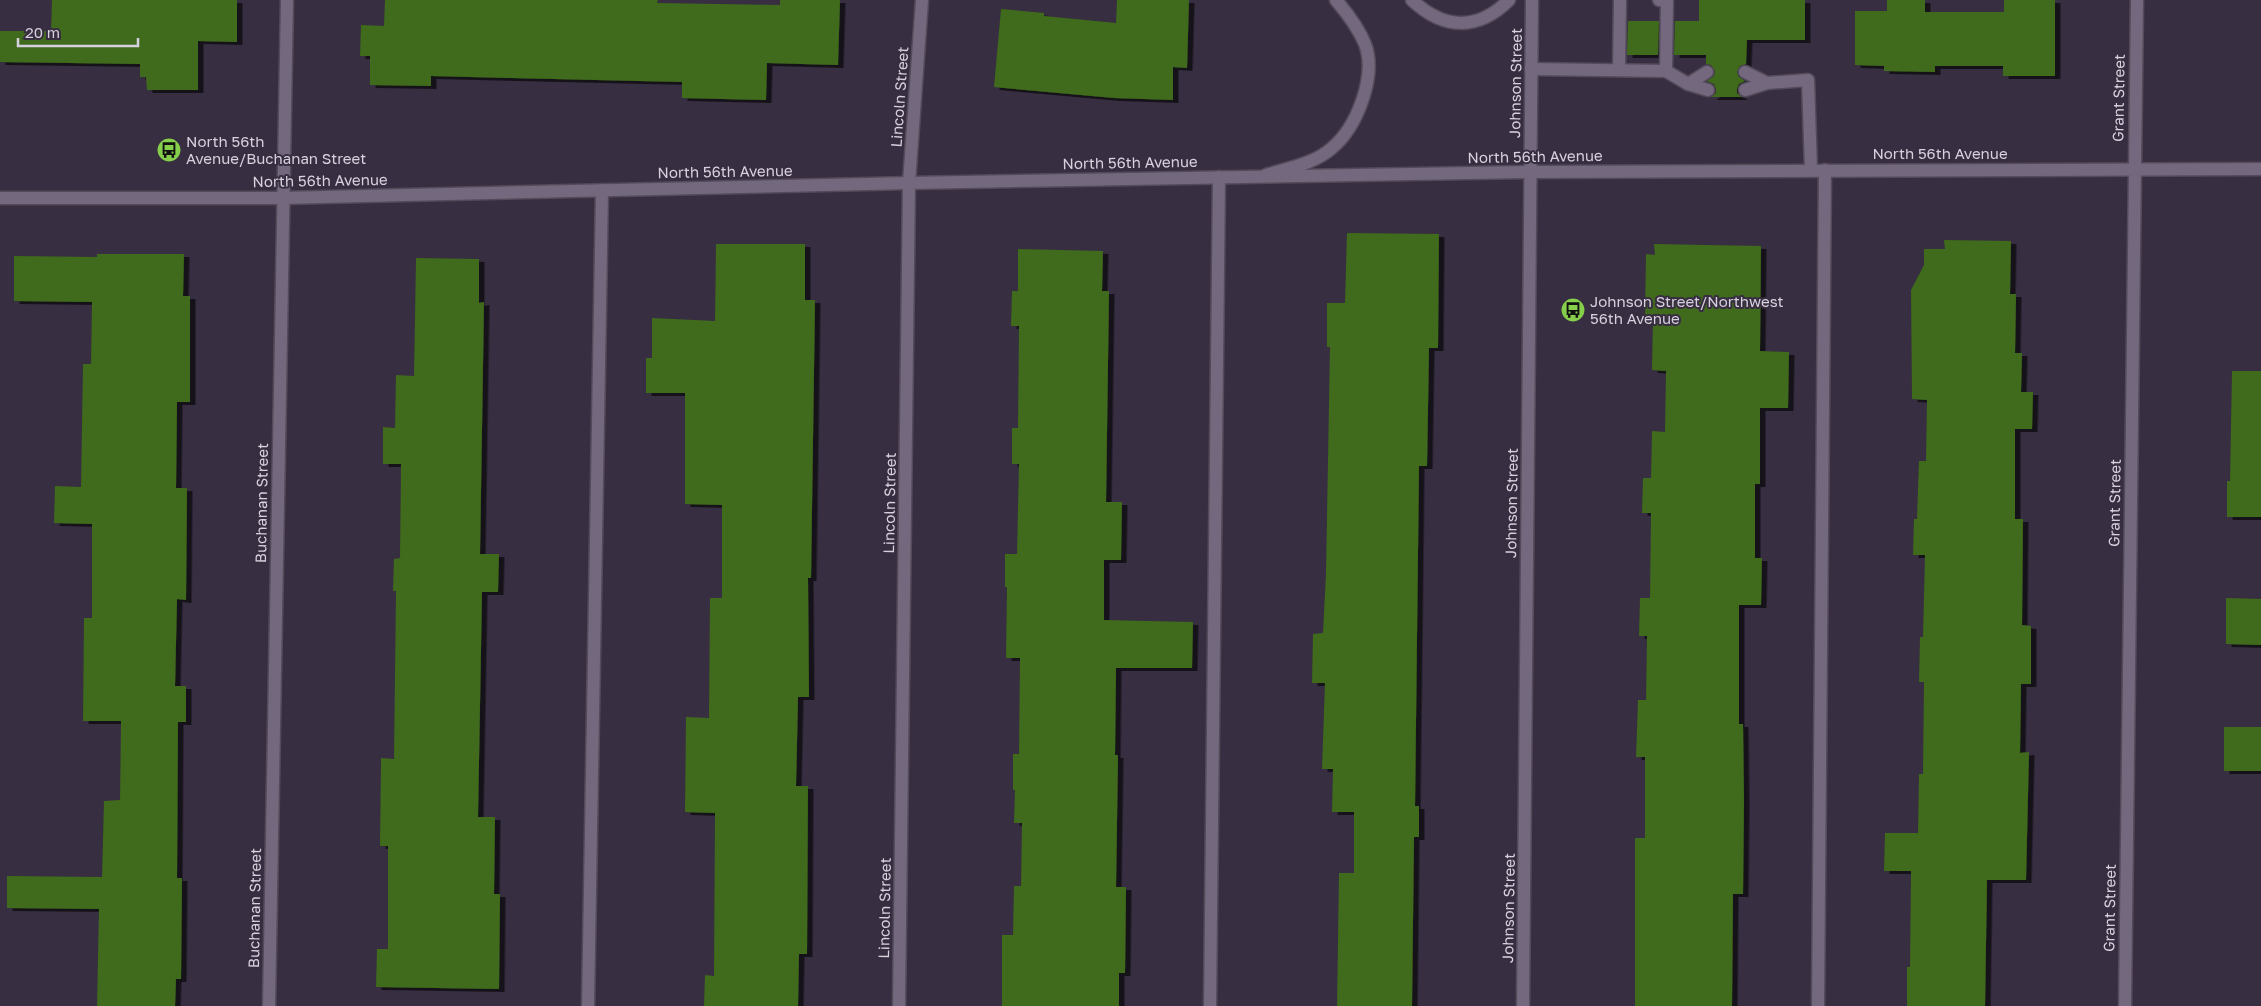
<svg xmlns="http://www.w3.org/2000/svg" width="2261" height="1006" viewBox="0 0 2261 1006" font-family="'Golos Text',sans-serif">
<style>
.building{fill:#3f6a1a;filter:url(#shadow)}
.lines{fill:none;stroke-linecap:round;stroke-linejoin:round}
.lane-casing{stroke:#534a5a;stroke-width:15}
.street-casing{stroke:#534a5a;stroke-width:15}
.secondary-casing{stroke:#534a5a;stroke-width:15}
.lane{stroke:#73687d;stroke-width:12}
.street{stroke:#73687d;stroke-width:12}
.secondary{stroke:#73687d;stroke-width:12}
.labels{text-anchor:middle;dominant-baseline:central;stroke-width:4;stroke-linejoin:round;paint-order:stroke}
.street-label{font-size:15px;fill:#d7d1dd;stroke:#372e41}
.poi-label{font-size:15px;fill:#d7d1dd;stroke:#372e41;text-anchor:start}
</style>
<defs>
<filter id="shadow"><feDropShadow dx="5.5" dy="3" stdDeviation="0" flood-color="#0009"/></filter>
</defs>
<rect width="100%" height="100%" fill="#372e41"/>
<g class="building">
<path d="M 52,0 L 237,0 L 237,42 L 198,41 L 198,90 L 147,90 L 146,77 L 140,77 L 140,64 L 0,62 L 0,31 L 51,31 Z"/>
<path d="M 385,0 L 658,0 L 657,3 L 780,5 L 780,0 L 840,0 L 838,65 L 767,63 L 766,100 L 682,98 L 682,82 L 431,76 L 431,86 L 370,85 L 370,56 L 360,56 L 361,25 L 384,26 Z"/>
<path d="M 1117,0 L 1189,0 L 1187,68 L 1173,67 L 1173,100 L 1114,98 L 994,87 L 1001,9 L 1044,13 L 1044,16 L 1116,23 Z"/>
<path d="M 1699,0 L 1805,0 L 1805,40 L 1747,40 L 1746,64 L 1740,66 L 1737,72 L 1739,77 L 1745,81 L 1739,84 L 1737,89 L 1737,93 L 1742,97 L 1711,97 L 1716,93 L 1716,89 L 1714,84 L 1707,81 L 1714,76 L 1715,71 L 1711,65 L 1706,64 L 1706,55 L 1674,55 L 1675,21 L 1699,21 Z"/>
<path d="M 1887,0 L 1925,0 L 1925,12 L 2004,12 L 2004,0 L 2055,0 L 2055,76 L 2003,76 L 2003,66 L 1935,66 L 1935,72 L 1884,71 L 1884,66 L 1855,65 L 1855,11 L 1887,11 Z"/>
<path d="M 1628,21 L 1659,21 L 1658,55 L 1627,55 Z"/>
<path d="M 1347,233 L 1439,234 L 1438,348 L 1429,348 L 1427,466 L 1419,466 L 1415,806 L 1419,806 L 1419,837 L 1414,837 L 1412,1006 L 1337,1006 L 1339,873 L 1354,873 L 1354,812 L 1332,812 L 1333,769 L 1322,769 L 1325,683 L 1312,683 L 1313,634 L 1323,633 L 1326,573 L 1330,347 L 1327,347 L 1327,303 L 1345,303 Z"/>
<path d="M 1944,240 L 2011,241 L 2010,294 L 2016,294 L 2015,353 L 2022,353 L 2021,392 L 2033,392 L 2032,429 L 2015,429 L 2015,519 L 2023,519 L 2022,625 L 2031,626 L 2031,684 L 2021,684 L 2020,753 L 2029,752 L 2026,880 L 1987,880 L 1985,1006 L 1907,1006 L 1907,967 L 1910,967 L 1911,871 L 1884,871 L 1885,833 L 1918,833 L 1919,774 L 1923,774 L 1924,682 L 1919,682 L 1920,637 L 1923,637 L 1925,555 L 1913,555 L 1914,519 L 1917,519 L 1919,461 L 1926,461 L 1927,400 L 1912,399 L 1911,290 L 1924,265 L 1924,249 L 1945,249 Z"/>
<path d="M 716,244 L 805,244 L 805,300 L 815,300 L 811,578 L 808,578 L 809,697 L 798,697 L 796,786 L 808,786 L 807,954 L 799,954 L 798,1006 L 704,1006 L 705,975 L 714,976 L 715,813 L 685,812 L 686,717 L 709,718 L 710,598 L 722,598 L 722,505 L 685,504 L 685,393 L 646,393 L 646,358 L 652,358 L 652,318 L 715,321 Z"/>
<path d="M 1654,244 L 1761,246 L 1760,351 L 1789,352 L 1788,408 L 1760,408 L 1760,484 L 1755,484 L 1755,558 L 1762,558 L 1761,605 L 1739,605 L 1739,724 L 1743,724 L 1744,802 L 1743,894 L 1733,894 L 1732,1006 L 1635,1006 L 1635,838 L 1645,838 L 1645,757 L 1636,757 L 1638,700 L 1646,700 L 1647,636 L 1639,636 L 1640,598 L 1650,598 L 1651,513 L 1642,513 L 1643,478 L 1651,478 L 1652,431 L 1665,432 L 1666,371 L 1652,370 L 1653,317 L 1645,317 L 1646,254 L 1655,255 Z"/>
<path d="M 1018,249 L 1103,251 L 1102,291 L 1109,291 L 1106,502 L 1122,502 L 1121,560 L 1104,560 L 1104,620 L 1193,622 L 1192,668 L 1116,668 L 1115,755 L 1118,755 L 1116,887 L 1126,887 L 1125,973 L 1119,973 L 1119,1006 L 1002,1006 L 1002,935 L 1013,935 L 1014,886 L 1021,886 L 1022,823 L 1014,823 L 1015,790 L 1013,790 L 1013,754 L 1019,754 L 1020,658 L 1006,658 L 1007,587 L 1005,587 L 1005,554 L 1017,554 L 1019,464 L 1012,464 L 1012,428 L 1018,428 L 1019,326 L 1011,326 L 1012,291 L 1018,291 Z"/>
<path d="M 97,254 L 184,254 L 183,296 L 190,296 L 190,402 L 177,402 L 176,488 L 187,488 L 186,600 L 177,599 L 175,686 L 186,686 L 186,722 L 178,722 L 177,878 L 182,878 L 181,979 L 176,979 L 175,1006 L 97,1006 L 99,909 L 7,908 L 7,876 L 102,877 L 104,801 L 120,800 L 121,721 L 83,721 L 84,618 L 92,618 L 92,524 L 54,523 L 55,486 L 81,487 L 83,364 L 91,364 L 92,302 L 14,301 L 14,256 L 97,257 Z"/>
<path d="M 416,258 L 479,259 L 479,303 L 484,302 L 480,554 L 499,554 L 498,592 L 482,592 L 478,817 L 495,817 L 494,894 L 500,894 L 499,989 L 376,987 L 377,949 L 388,949 L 388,846 L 380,846 L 381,758 L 394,759 L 396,591 L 393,591 L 394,559 L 400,558 L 401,464 L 383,464 L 383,427 L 395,428 L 396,375 L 414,376 Z"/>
<path d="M 2232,371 L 2261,371 L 2261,517 L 2227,517 L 2227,481 L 2230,481 Z"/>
<path d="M 2226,598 L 2261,599 L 2261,645 L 2226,644 Z"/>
<rect x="2224" y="727" width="37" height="44"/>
</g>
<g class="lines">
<defs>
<g id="lane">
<path d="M 1659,0 L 1667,0 L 1666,71"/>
<path d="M 1531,69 L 1666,71 L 1688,84 L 1707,72"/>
<path d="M 1619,70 L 1620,0"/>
<path d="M 1745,72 L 1767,83 L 1808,80 L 1811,170"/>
<path d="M 1688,84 L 1708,90"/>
<path d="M 1745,90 L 1767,83"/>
<path d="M 588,1006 L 602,190"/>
<path d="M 1210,1006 L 1219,177"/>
<path d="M 1818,1006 L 1825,170"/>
</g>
<g id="street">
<path d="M 1412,0 C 1444,30 1478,31 1509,0"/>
<path d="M 1266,175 C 1288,168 1314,164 1332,148 C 1357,127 1377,76 1365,44 C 1358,27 1348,14 1336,0"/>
<path d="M 269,1006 L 287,0"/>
<path d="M 899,1006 L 909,183 L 922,0"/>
<path d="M 2125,1006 L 2137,0"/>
</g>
<g id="secondary">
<path d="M 0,198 L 282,198 L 909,183 L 1530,172 L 2261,169"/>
<path d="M 1523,1006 L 1532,0"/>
</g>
</defs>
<use href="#lane" class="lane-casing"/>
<use href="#street" class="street-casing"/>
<use href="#secondary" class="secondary-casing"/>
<use href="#lane" class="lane"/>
<use href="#street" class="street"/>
<use href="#secondary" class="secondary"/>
</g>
<defs>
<symbol id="bus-disc" viewBox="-11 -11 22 22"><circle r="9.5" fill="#86cf4b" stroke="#372e41"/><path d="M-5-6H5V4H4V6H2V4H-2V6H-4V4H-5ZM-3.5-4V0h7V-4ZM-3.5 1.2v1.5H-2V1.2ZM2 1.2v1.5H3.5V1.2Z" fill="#111"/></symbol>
</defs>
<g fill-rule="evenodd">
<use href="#bus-disc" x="155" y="136" width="28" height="28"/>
<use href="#bus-disc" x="1559" y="296" width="28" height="28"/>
</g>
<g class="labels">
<g class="street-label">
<text transform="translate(1515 83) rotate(-89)">Johnson Street</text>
<text transform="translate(899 97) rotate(-86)">Lincoln Street</text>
<text transform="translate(2118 98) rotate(-89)">Grant Street</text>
<text x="1940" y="153">North 56th Avenue</text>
<text transform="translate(1535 156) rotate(-1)">North 56th Avenue</text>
<text transform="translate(1130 162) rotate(-1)">North 56th Avenue</text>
<text transform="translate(725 171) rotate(-1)">North 56th Avenue</text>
<text transform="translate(320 180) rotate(-1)">North 56th Avenue</text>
<text transform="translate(261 503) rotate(-89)">Buchanan Street</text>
<text transform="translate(889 503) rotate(-89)">Lincoln Street</text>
<text transform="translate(1511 503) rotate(-89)">Johnson Street</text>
<text transform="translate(2114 503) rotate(-89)">Grant Street</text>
<text transform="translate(254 908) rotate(-89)">Buchanan Street</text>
<text transform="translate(884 908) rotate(-89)">Lincoln Street</text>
<text transform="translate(1508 908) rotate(-89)">Johnson Street</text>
<text transform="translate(2109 908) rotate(-89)">Grant Street</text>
</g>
<g class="poi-label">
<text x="186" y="141">North 56th<tspan x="186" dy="17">Avenue/Buchanan Street</tspan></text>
<text x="1590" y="301">Johnson Street/Northwest<tspan x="1590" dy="17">56th Avenue</tspan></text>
</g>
</g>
<path d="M18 38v8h120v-8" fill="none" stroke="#d7d1dd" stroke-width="2.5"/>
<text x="25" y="38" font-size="15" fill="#d7d1dd" stroke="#372e41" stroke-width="4" paint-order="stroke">20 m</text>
</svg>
